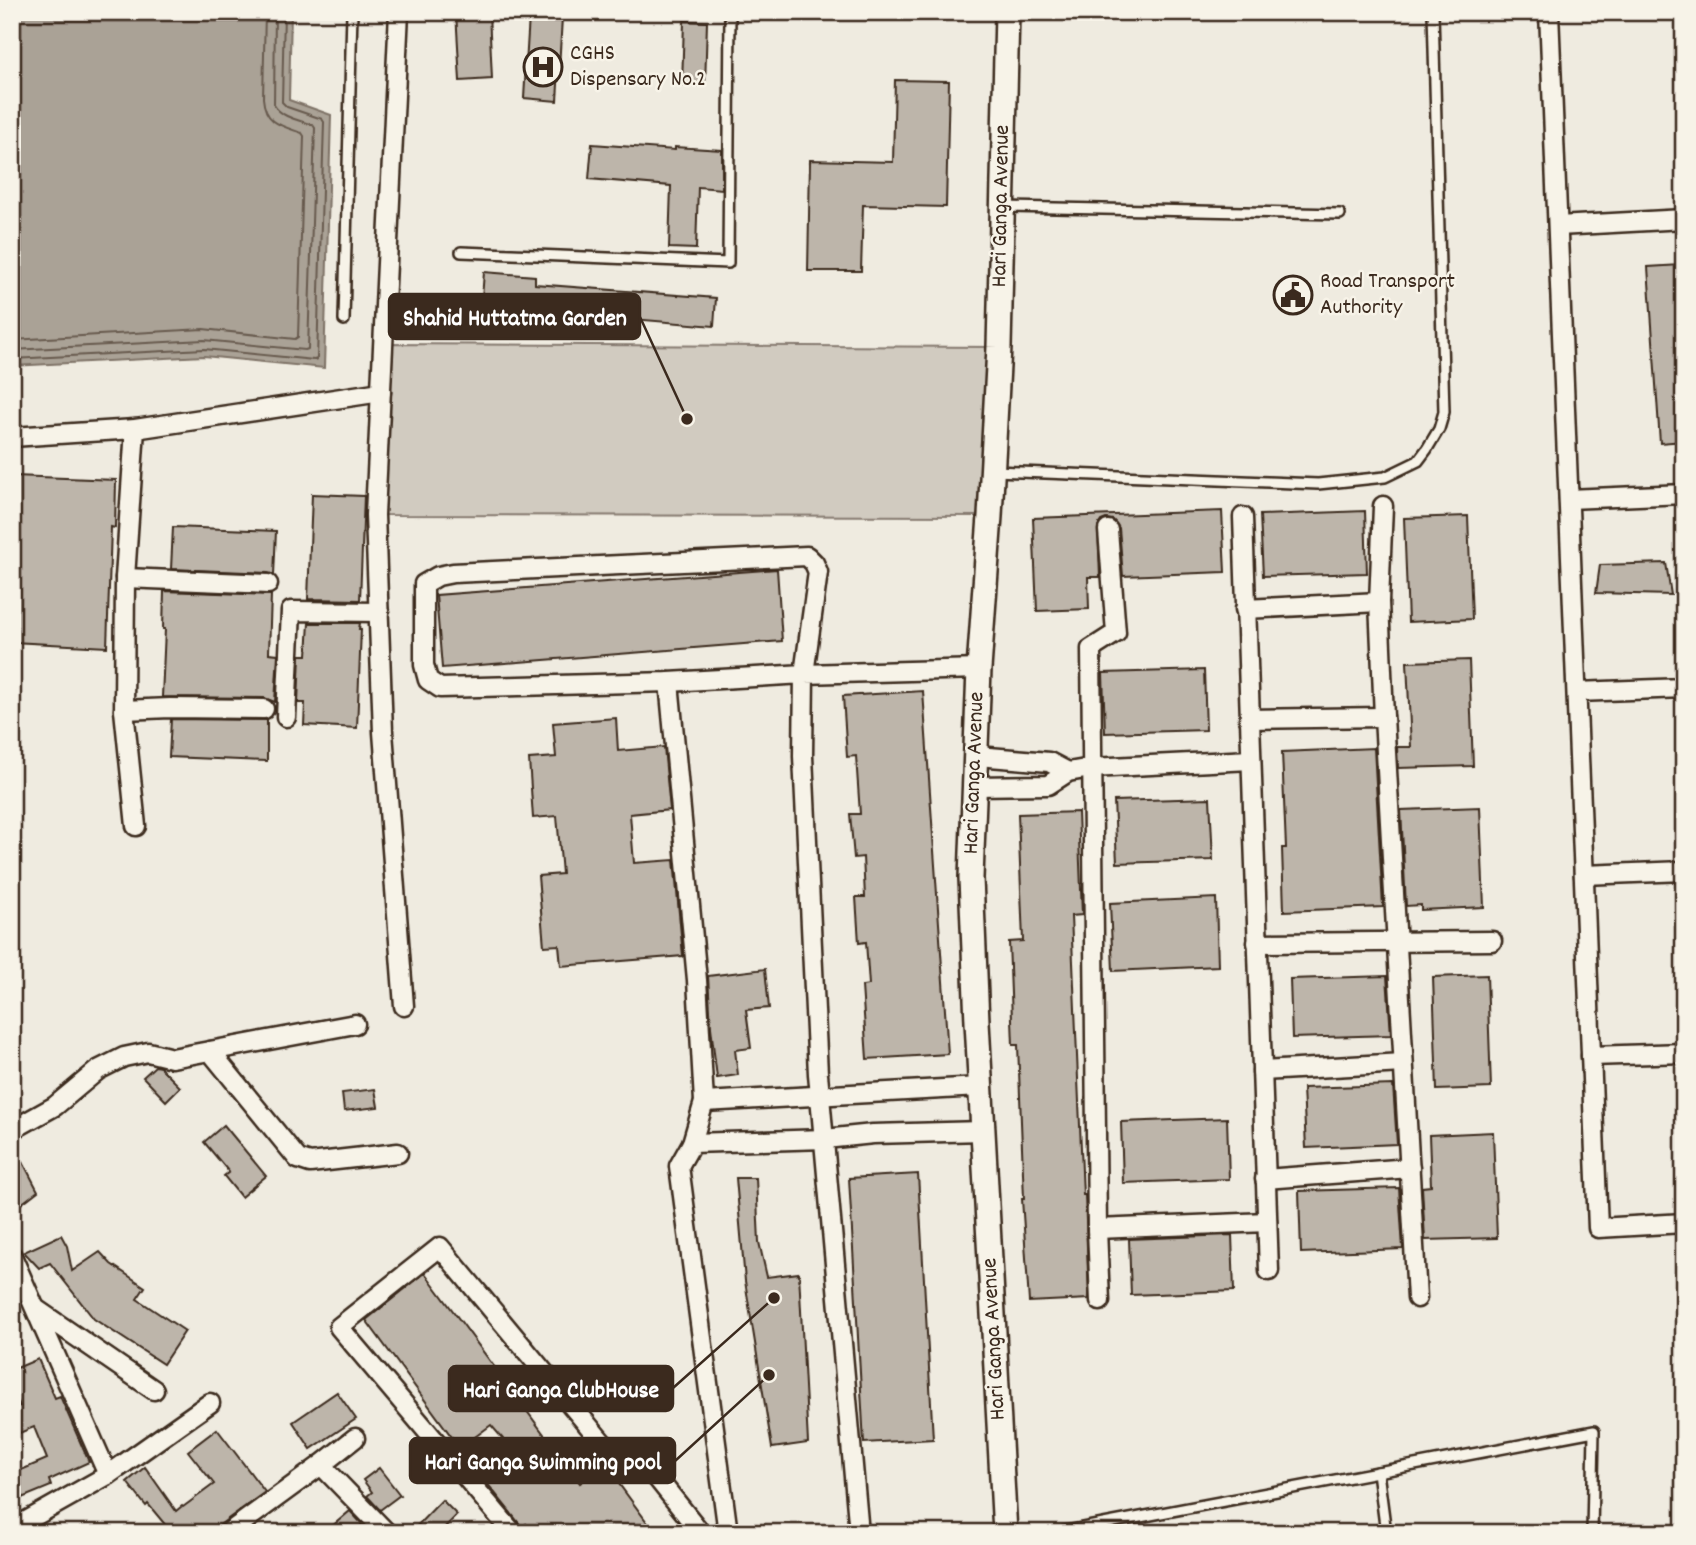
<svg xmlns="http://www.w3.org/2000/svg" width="1696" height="1545" viewBox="0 0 1696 1545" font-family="Dekko,sans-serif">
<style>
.green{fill:#d1cbc0;stroke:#867a6f;stroke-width:2}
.water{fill:#aaa296;stroke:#7e7266;stroke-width:2}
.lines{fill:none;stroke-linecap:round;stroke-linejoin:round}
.shore{stroke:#675a4e;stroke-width:2}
.building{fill:#bdb5aa;stroke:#3b2a1e;stroke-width:2}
.service-casing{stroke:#3b2a1e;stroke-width:14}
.minor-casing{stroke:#3b2a1e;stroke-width:23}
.tertiary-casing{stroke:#3b2a1e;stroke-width:28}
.service{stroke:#f7f3e8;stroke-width:9}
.minor{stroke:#f7f3e8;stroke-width:18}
.tertiary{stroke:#f7f3e8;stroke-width:23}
.labels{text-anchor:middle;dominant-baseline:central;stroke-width:5;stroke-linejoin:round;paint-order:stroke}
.poi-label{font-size:23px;fill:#3b2a1e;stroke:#f7f3e8;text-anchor:start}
.street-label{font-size:23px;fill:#3b2a1e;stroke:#f7f3e8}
.leader{fill:none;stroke:#3b2a1e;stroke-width:2.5}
.callout-dot{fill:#3b2a1e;stroke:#f7f3e8;stroke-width:2.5}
.callout{fill:#3b2a1e;stroke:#3b2a1e;stroke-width:2.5}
.callout-label{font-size:24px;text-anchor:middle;font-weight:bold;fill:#fff}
</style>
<rect width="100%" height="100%" fill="#efebe0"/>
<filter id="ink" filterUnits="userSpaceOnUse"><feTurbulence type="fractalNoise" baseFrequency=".0143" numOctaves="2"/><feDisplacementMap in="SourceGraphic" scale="14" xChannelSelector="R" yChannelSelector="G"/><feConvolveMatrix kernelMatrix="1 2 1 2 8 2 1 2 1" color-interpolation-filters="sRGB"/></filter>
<g filter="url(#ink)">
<path class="green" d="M 383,344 L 999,347 L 990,516 L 375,515 Z"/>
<path class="water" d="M 12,12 L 291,12 L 289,100 L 331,115 L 324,368 L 204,356 L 12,366 Z"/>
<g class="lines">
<g class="shore">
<path d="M 12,340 L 203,329 L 295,339 L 298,337 L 304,136 L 302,133 C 282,126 265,124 263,98 L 265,12"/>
<path d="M 12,350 L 204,340 L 305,350 L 308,349 L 315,128 L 313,125 C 299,120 282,118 274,105 L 275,12"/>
<path d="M 12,359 L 204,349 L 314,360 L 317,359 L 324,122 L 322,119 L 287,107 L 282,102 L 284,12"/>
</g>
</g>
<g class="building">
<path d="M 456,12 L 489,12 L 492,79 L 460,81 Z"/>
<path d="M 529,16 L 562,18 L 557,101 L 524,98 Z"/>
<path d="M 684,21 L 707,22 L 705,86 L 682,85 Z"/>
<path d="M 895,80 L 949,81 L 946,207 L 863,205 L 861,271 L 808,271 L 810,160 L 893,162 Z"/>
<path d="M 592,144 L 675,150 L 675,147 L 722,150 L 722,189 L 698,187 L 696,249 L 669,248 L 671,186 L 589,179 Z"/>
<path d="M 1681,265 L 1684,302 L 1684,441 L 1660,443 L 1648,267 Z"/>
<path d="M 484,272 L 535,276 L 535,284 L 716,298 L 714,326 L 633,319 L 632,322 L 565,317 L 566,305 L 482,298 Z"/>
<path d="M 14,476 L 116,480 L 115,528 L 111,527 L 107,647 L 12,642 L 12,527 Z"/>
<path d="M 312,494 L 364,496 L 360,600 L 308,599 Z"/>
<path d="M 1222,511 L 1225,572 L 1123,576 L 1119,528 L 1113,520 L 1106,519 L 1101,521 L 1098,526 L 1100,577 L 1088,577 L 1089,609 L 1037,611 L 1033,518 Z"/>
<path d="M 1365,511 L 1367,573 L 1263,576 L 1260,515 Z"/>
<path d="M 1468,516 L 1472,619 L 1408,622 L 1404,518 Z"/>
<path d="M 173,527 L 276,531 L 274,575 L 268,573 L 171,569 Z"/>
<path d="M 1666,563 L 1671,595 L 1596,593 L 1600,565 Z"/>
<path d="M 777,569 L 782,641 L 442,668 L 436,595 Z"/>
<path d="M 164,591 L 271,595 L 269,653 L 278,654 L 275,702 L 264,698 L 162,697 L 165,629 L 163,629 Z"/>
<path d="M 309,623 L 360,623 L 359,629 L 361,629 L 357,728 L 304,725 L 305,703 L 298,703 L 300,655 L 307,655 Z"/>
<path d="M 1469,660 L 1473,766 L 1398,768 L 1397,747 L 1411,747 L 1407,662 Z"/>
<path d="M 1204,670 L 1206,730 L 1105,733 L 1103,673 Z"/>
<path d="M 923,691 L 948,1054 L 867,1059 L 862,986 L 869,985 L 866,942 L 859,943 L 856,897 L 865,897 L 863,857 L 854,858 L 850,814 L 860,814 L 856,756 L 847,757 L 843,696 Z"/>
<path d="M 616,718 L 618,751 L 664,747 L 670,810 L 630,814 L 634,863 L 674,860 L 683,956 L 561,966 L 559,945 L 544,946 L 538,876 L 562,874 L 557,816 L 533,818 L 529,759 L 556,757 L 553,723 Z"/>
<path d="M 171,719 L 267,720 L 267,761 L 169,757 Z"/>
<path d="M 1374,748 L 1383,907 L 1284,911 L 1282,848 L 1286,848 L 1282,752 Z"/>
<path d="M 1210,798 L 1213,860 L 1117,863 L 1114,801 Z"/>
<path d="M 1480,807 L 1484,907 L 1421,910 L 1421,905 L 1406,906 L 1401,810 Z"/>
<path d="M 1078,812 L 1082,915 L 1071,916 L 1083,1195 L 1085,1195 L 1089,1299 L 1029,1302 L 1022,1199 L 1024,1199 L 1018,1045 L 1013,1045 L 1009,942 L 1023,941 L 1018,814 Z"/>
<path d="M 1216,898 L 1218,966 L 1113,971 L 1110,903 Z"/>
<path d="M 765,969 L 769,1008 L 746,1010 L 751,1048 L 735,1050 L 738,1075 L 717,1078 L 711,1027 L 708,976 Z"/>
<path d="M 1487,975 L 1491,1088 L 1437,1090 L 1433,977 Z"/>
<path d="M 1387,976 L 1391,1035 L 1292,1038 L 1290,979 Z"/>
<path d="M 155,1066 L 160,1067 L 180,1087 L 166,1101 L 143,1077 Z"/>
<path d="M 1393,1085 L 1397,1144 L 1306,1148 L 1303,1088 Z"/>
<path d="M 375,1089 L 378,1107 L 344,1111 L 342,1093 Z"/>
<path d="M 1227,1118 L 1229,1179 L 1123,1183 L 1121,1122 Z"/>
<path d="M 224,1125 L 266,1176 L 241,1197 L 224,1176 L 229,1172 L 204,1142 Z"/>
<path d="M 1493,1132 L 1497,1238 L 1425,1240 L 1422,1187 L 1431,1186 L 1429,1135 Z"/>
<path d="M 12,1141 L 38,1191 L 12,1211 Z"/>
<path d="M 918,1174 L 933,1439 L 864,1443 L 849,1178 Z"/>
<path d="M 736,1178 L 756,1178 L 759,1242 L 767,1277 L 799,1273 L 808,1443 L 772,1448 L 745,1281 Z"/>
<path d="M 1399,1188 L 1403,1249 L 1301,1253 L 1299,1191 Z"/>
<path d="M 61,1235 L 67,1246 L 72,1271 L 100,1252 L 111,1264 L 145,1287 L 137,1299 L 185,1331 L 163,1364 L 94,1319 L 50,1263 L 39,1268 L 24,1252 Z"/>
<path d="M 1232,1235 L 1234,1291 L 1131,1295 L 1129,1239 Z"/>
<path d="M 425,1273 L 580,1483 L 605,1465 L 655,1533 L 533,1533 L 526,1524 L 522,1527 L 475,1468 L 503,1439 L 491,1425 L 460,1448 L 366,1320 Z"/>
<path d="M 38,1359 L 55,1398 L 60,1396 L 89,1462 L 49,1480 L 51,1486 L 12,1502 L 12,1474 L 47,1459 L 34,1427 L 12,1436 L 12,1409 L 20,1406 L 12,1389 L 12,1370 Z"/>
<path d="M 337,1392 L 356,1419 L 311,1449 L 293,1422 Z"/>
<path d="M 217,1429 L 265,1492 L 221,1524 L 213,1533 L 172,1533 L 148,1504 L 146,1506 L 127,1482 L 145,1467 L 176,1511 L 182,1506 L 183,1507 L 214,1484 L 188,1451 Z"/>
<path d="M 379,1468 L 400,1495 L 380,1510 L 367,1496 L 372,1492 L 363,1480 Z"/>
<path d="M 442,1500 L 457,1515 L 439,1533 L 410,1533 Z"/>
<path d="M 350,1511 L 362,1524 L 361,1525 L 367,1533 L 324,1533 Z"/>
</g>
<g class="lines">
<defs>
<g id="service">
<path d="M 1004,207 L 1340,214"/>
<path d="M 461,252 L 728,263 L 730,12"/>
<path d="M 344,320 L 352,12"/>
<path d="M 994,471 L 1318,484 L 1385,477 L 1418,461 L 1427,449 L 1439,429 L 1444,412 L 1433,12"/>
<path d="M 1378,1472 L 1386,1533"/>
<path d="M 1056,1533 L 1594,1431 L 1592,1533"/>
</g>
<g id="minor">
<path d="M 399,12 L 375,515 L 383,732 L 404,1006"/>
<path d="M 1549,12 L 1598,1228 L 1684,1223"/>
<path d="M 1558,226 L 1684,219"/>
<path d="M 135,429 L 125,578 L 124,710 L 136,826"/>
<path d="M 12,437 L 135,429 L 381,392"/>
<path d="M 1569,499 L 1684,494"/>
<path d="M 1383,506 L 1379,602 L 1384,717 L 1417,1298"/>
<path d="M 1243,517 L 1269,1271"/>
<path d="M 1108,530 L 1116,633 L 1091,649 L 1097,1229 L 1267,1222"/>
<path d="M 125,578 L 268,584"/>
<path d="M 1245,609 L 1379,602"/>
<path d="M 669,682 L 697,980 L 704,1102 L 692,1143"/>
<path d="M 1577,692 L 1684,688"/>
<path d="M 124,710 L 170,708 L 264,709"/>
<path d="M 286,717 L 291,611 L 379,612"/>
<path d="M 1249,719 L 1384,717"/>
<path d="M 977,756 L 1049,762 L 1068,772"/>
<path d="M 976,786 L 1048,785 L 1068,772 L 1091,768 L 1251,760"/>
<path d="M 1584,875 L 1684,871"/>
<path d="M 1257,943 L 1492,941"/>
<path d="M 210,1051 L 298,1159 L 310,1163 L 398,1153"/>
<path d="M 1591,1056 L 1684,1053"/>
<path d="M 1262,1071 L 1403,1063"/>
<path d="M 704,1102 L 980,1087"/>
<path d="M 12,1130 L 55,1106 L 98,1070 L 124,1057 L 148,1052 L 172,1058 L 355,1024"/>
<path d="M 1265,1179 L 1410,1168"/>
<path d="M 1097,1229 L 1100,1301"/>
<path d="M 12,1256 L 108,1475"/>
<path d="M 36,1309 L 154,1390"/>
<path d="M 321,1465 L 387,1533"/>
<path d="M 12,1529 L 108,1475 L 210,1403"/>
<path d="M 228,1533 L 321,1465 L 355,1438"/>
<path d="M 513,1533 L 339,1327 L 440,1247 L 621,1465 L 637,1453 L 701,1533"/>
<path d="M 728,1533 L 679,1166 L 692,1143 L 825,1139 L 873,1134 L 983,1131"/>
<path d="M 859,1533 L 818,1074 L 803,756 L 804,674 L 669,682 L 440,688 L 428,680 L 424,665 L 424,584 L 438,576 L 453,573 L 807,556 L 814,563 L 818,572 L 804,674 L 979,669"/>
</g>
<path id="tertiary" d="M 1005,1533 L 977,1022 L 971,878 L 979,669 L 990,516 L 999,347 L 1007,12"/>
</defs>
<use href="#service" class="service-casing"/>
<use href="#minor" class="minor-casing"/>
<use href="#tertiary" class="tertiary-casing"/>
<use href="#service" class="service"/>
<use href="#minor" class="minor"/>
<use href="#tertiary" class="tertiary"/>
</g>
</g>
<defs>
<symbol id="hospital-ring" viewBox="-11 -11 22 22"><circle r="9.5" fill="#f7f3e8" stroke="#3b2a1e" stroke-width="1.5"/><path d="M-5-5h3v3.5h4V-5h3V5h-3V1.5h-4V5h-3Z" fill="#3b2a1e"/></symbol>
<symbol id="civic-ring" viewBox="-11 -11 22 22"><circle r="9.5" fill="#f7f3e8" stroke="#3b2a1e" stroke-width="1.5"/><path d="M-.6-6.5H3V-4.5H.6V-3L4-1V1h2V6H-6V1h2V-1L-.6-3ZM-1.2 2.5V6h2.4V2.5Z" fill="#3b2a1e"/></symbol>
</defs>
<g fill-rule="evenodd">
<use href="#hospital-ring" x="521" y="45" width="44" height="44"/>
<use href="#civic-ring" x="1271" y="273" width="44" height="44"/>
</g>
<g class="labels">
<g class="poi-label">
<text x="570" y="54">CGHS<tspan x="570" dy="26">Dispensary No.2</tspan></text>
<text x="1320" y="282">Road Transport<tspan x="1320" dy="26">Authority</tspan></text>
</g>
<g class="street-label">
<text transform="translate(1002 206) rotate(-89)">Hari Ganga Avenue</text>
<text transform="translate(975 773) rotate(-88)">Hari Ganga Avenue</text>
<text transform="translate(995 1339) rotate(-93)">Hari Ganga Avenue</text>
</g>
</g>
<path class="leader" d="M687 419L640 317M774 1298L673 1388M769 1375L675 1461"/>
<g class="callout-dot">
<circle cx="687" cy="419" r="7"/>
<circle cx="774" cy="1298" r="7"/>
<circle cx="769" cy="1375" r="7"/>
</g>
<g class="callout">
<rect x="389" y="294" width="251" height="45" rx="7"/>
<rect x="449" y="1366" width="224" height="45" rx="7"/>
<rect x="410" y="1438" width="265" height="45" rx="7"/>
</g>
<g class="callout-label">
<text x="515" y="325">Shahid Huttatma Garden</text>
<text x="561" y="1397">Hari Ganga ClubHouse</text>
<text x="543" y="1469">Hari Ganga Swimming pool</text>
</g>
<rect width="1696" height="1545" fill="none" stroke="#f7f3e8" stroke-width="42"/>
<rect x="21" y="21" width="1654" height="1503" fill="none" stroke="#3b2a1e" stroke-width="2.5" filter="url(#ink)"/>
</svg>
